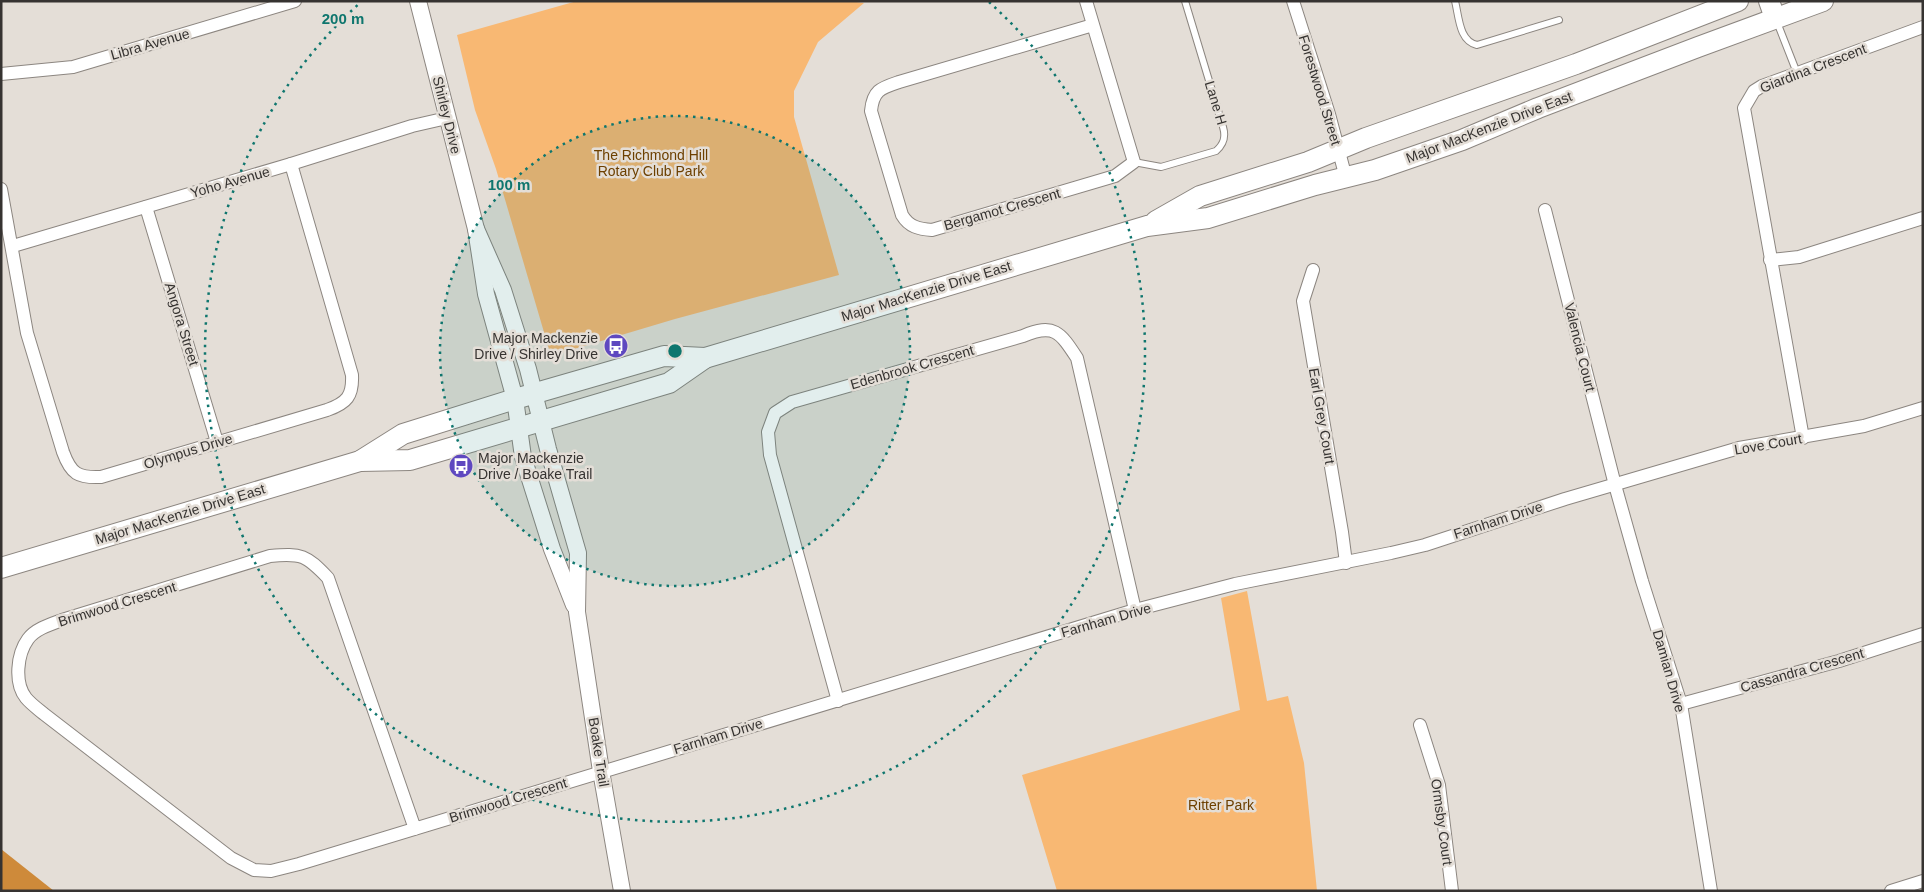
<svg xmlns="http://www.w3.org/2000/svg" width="1924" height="892" viewBox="0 0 1924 892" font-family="Helvetica,sans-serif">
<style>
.green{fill:#f8b873}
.forest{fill:#ce8a3a}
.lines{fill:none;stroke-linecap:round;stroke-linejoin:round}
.service-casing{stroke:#8c8680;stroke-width:8}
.minor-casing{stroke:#8c8680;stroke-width:14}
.tertiary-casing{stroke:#8c8680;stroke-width:18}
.primary-casing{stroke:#8c8680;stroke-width:22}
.service{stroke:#fff;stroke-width:6}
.minor{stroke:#fff;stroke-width:12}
.tertiary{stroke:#fff;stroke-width:16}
.primary{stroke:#fff;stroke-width:20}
.ring{fill:none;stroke:#0f766e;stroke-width:2.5;stroke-dasharray:2.5 5}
.labels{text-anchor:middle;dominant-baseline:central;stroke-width:5;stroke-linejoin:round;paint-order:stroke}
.street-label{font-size:14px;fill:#363331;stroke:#e4ded7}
.park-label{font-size:14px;fill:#6d4000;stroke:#e4ded7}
.poi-label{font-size:14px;fill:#363331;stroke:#e4ded7;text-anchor:end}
.centre{fill:#0f766e;stroke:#e4ded7;stroke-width:2.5}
.ring-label{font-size:15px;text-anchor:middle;font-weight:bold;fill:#0f766e;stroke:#e4ded7;stroke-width:5;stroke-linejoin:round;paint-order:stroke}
</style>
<rect width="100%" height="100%" fill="#e4ded7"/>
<g class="green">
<path d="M 577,1 L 849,1 L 864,3 L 818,42 L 794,91 L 794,117 L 839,275 L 675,319 L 551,356 L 496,169 L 475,110 L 457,35 Z"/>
<path d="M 1247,591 L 1267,701 L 1288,696 L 1304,763 L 1317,891 L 1057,891 L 1022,775 L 1240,710 L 1221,598 Z"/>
</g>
<path class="forest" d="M 1,849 L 54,891 L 1,891 Z"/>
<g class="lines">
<defs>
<g id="service">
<path d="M 1455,1 C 1459,17 1459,41 1477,45 L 1559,20"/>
<path d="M 1777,22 L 1797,73"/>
<path d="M 1134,162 L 1161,167 L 1216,151 C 1224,144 1226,137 1223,127 L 1185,1"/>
</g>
<g id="minor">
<path d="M 1086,1 L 1134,162 L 1115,176 L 932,230 C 919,229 909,227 902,215 L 871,111 C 873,90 881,88 899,82 L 1093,25"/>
<path d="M 1293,1 L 1329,114 L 1346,178"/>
<path d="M 1,74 L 73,67 L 295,1"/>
<path d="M 1,189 L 27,333 L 63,452 C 71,474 78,478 101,477 L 327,410 C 347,403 353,396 352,375 L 291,164"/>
<path d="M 146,207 L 217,442"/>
<path d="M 1545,210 L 1615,485 L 1642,581 L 1681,704 L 1711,891"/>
<path d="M 13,246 L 291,164 L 412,126 L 447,118"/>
<path d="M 1770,260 L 1799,257 L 1923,218"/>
<path d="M 1313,270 L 1303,301 L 1342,532 L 1346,563"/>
<path d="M 1803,438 L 1744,108 L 1754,91 L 1762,86 L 1923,27"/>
<path d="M 838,701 L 770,455 L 768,432 L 775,413 L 792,402 L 1023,336 C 1054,323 1060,332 1077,358 L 1135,610"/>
<path d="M 1681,704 L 1839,661 L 1923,634"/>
<path d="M 1420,725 L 1439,785 L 1452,891"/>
<path d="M 415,829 L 328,578 C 306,555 302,553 270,556 L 62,620 C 51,624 35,629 28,639 C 17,654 14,683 26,698 C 31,704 38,709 44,714 L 231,858 L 254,870 L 271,871 L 299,864 L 1135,610 L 1235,584 L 1391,553 L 1425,545 L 1565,499 L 1739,448 L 1864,426 L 1923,408"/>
<path d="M 1891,891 L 1923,881"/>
</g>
<g id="tertiary">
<path d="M 418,1 L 476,229 L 486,294 L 515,399 L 523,457 L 552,549 L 574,605"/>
<path d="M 476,229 L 503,290 L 528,369 L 548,449 L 578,553 L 577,612 L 601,771 L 622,891"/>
</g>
<g id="primary">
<path d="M 1769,1 L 1775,18"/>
<path d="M 1156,221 L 1200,196 L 1308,162 L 1366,138 L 1576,64 L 1738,1"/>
<path d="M 360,461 L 410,460 L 669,383 L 705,358 L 1147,226 L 1208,218 L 1315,185 L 1375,170 L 1462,140 L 1538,108 L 1698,47 L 1823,1"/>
<path d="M 1,568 L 360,461 L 403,434 L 515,399 L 664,356 L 705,358"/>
</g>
</defs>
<use href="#service" class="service-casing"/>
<use href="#minor" class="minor-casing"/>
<use href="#tertiary" class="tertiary-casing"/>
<use href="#primary" class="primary-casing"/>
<use href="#service" class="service"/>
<use href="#minor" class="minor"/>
<use href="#tertiary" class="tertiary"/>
<use href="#primary" class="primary"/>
</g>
<circle cx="675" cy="351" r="235" fill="#0f766e" fill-opacity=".12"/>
<g class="ring">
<circle cx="675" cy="351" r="235"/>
<path d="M989 2A470 470 0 1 1 361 2"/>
</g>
<defs>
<symbol id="bus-disc" viewBox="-11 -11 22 22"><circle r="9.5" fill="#5e48c0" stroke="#e4ded7"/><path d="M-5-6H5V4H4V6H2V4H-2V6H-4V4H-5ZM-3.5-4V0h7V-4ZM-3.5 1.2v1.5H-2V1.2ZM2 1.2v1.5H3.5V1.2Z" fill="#fff"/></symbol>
</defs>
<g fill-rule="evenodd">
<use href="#bus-disc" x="602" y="332" width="28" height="28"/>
<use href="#bus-disc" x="447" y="452" width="28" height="28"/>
</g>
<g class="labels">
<g class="street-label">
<text transform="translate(150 44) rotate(-16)">Libra Avenue</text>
<text transform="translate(1813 68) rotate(-21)">Giardina Crescent</text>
<text transform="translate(1320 90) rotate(73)">Forestwood Street</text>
<text transform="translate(1216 103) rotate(73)">Lane H</text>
<text transform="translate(447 115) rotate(76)">Shirley Drive</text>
<text transform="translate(1489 127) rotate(-21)">Major MacKenzie Drive East</text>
<text transform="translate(230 182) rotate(-16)">Yoho Avenue</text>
<text transform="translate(1002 209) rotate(-16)">Bergamot Crescent</text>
<text transform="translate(926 291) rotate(-17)">Major MacKenzie Drive East</text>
<text transform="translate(182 324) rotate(73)">Angora Street</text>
<text transform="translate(1580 347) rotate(76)">Valencia Court</text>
<text transform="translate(912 367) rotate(-16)">Edenbrook Crescent</text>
<text transform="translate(1322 416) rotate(80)">Earl Grey Court</text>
<text transform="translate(1768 444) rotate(-10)">Love Court</text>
<text transform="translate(188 451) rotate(-17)">Olympus Drive</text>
<text transform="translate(180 514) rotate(-17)">Major MacKenzie Drive East</text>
<text transform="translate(1498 520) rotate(-18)">Farnham Drive</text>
<text transform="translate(117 604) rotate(-17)">Brimwood Crescent</text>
<text transform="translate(1106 620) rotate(-16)">Farnham Drive</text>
<text transform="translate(1802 670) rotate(-16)">Cassandra Crescent</text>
<text transform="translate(1669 671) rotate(74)">Damian Drive</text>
<text transform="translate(718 736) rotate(-17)">Farnham Drive</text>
<text transform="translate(599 752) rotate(81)">Boake Trail</text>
<text transform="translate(508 800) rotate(-17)">Brimwood Crescent</text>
<text transform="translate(1442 822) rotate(82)">Ormsby Court</text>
</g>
<g class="park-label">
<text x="651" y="155">The Richmond Hill<tspan x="651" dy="16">Rotary Club Park</tspan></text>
<text x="1221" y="805">Ritter Park</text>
</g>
<g class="poi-label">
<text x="598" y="338">Major Mackenzie<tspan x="598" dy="16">Drive / Shirley Drive</tspan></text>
<text x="478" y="458" text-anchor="start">Major Mackenzie<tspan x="478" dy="16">Drive / Boake Trail</tspan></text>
</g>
</g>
<circle cx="675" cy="351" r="8" class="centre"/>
<g class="ring-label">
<text x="343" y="24">200 m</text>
<text x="509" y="190">100 m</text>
</g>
<rect width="1924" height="892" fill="none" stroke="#363331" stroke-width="5"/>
</svg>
